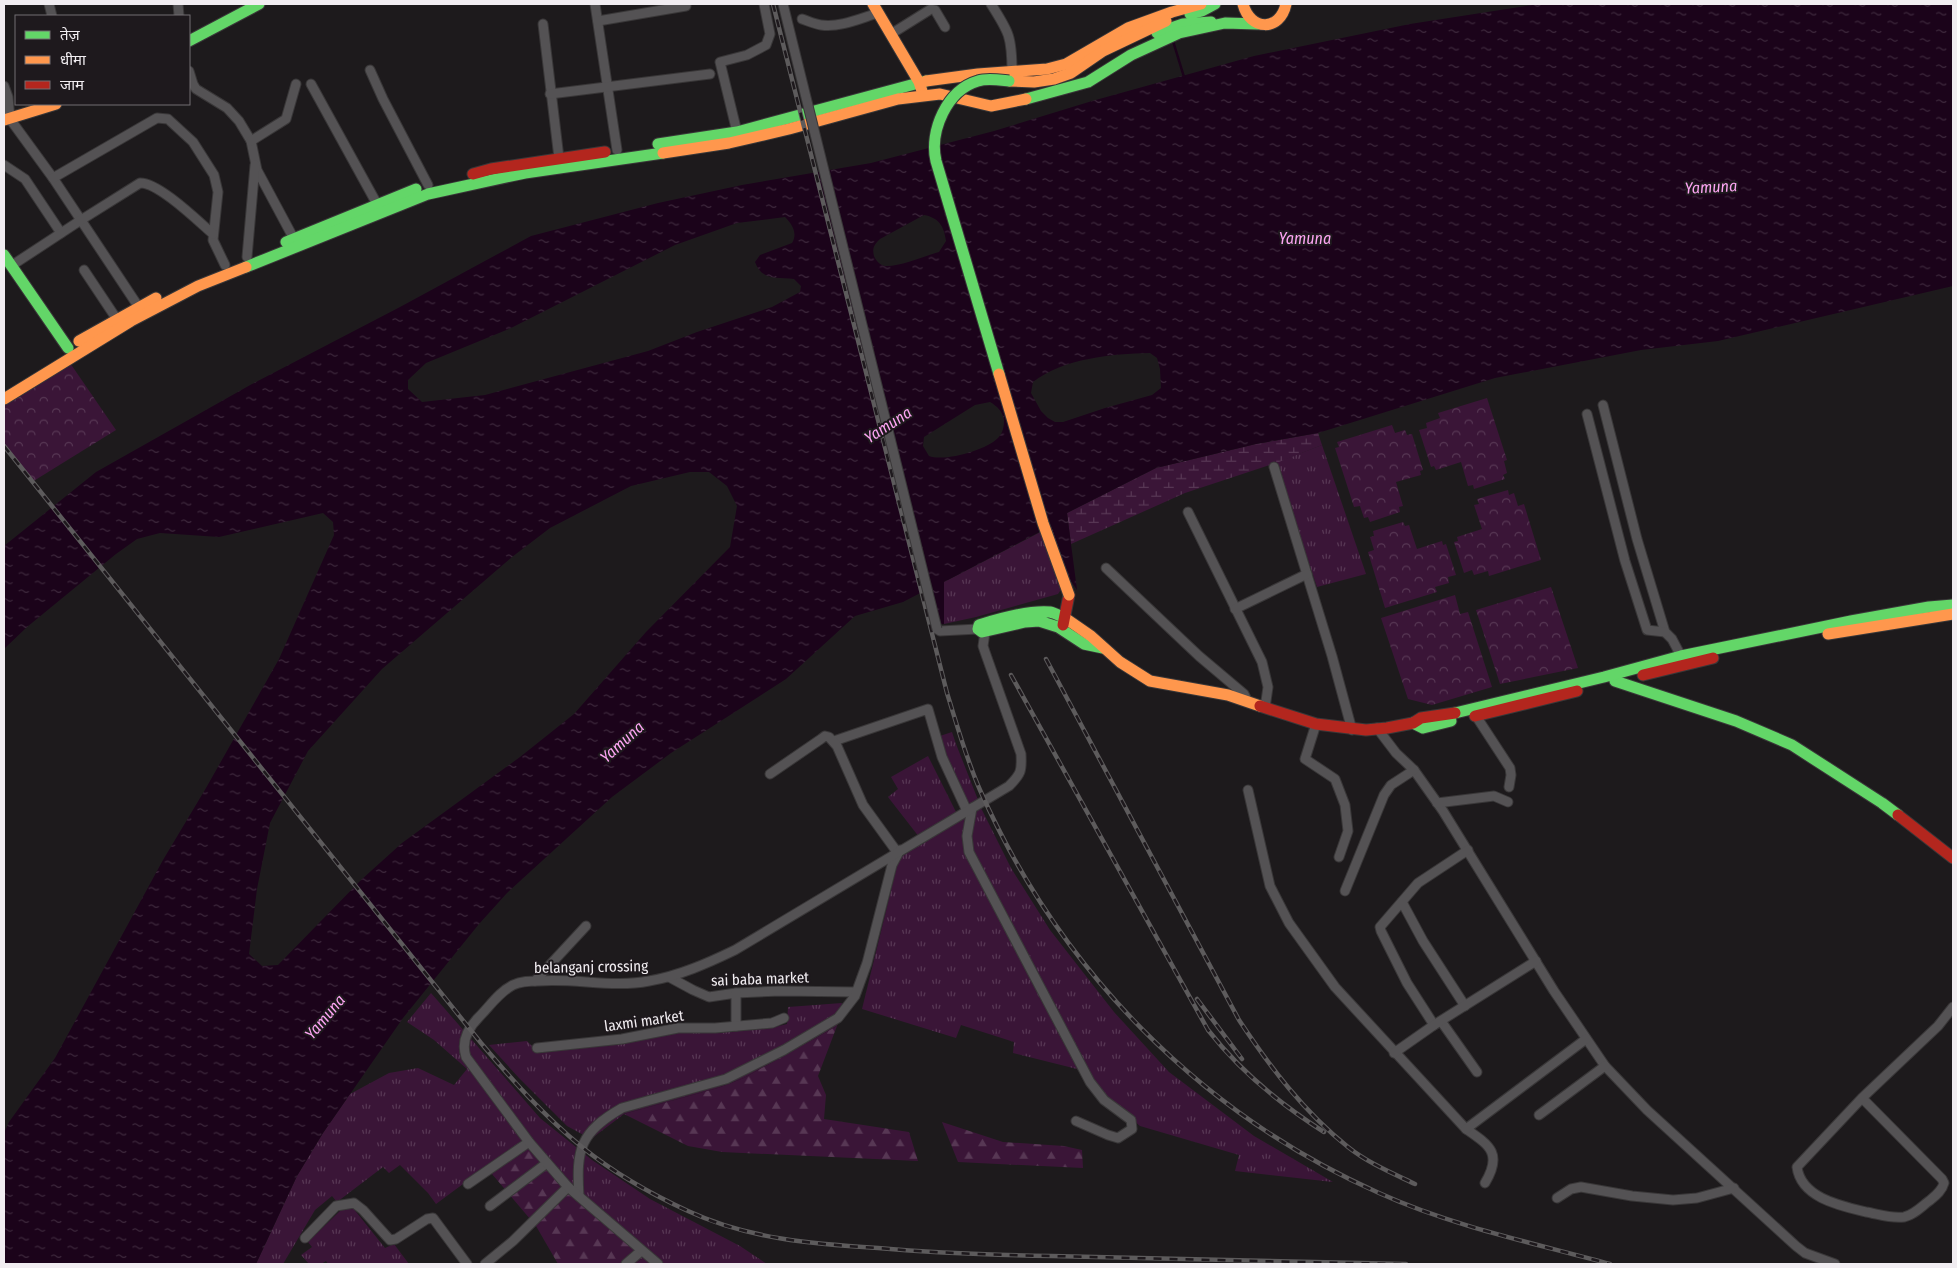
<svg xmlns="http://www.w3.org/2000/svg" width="1957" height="1268" viewBox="0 0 1957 1268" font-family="'Fira Sans Condensed','Noto Sans Devanagari',sans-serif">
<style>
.grass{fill:url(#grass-tufts)}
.forest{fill:url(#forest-firs)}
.wetland{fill:url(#wetland-marsh)}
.park{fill:url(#park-crowns)}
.water{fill:url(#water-ripples);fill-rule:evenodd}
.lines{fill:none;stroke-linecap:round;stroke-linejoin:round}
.stream{stroke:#1b031a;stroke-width:2.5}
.street-casing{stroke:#393738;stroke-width:11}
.fast-casing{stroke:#393738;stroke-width:13}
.slow-casing{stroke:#393738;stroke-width:13}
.jam-casing{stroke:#393738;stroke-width:13}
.street{stroke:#545254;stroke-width:9}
.fast{stroke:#63d668;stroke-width:11}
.slow{stroke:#ff974d;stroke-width:11}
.jam{stroke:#b3261e;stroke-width:11}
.rail-casing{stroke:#5d5b5c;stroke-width:4.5}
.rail{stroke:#1e191d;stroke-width:2.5;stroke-dasharray:8;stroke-linecap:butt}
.street-bridge-casing{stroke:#393738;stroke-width:11;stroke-linecap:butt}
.fast-bridge-casing{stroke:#393738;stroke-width:13;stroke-linecap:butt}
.slow-bridge-casing{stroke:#393738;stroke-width:13;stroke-linecap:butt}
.street-bridge{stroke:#545254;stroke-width:9}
.fast-bridge{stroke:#63d668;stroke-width:11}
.slow-bridge{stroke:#ff974d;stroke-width:11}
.labels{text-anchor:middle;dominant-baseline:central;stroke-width:4;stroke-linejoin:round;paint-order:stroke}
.street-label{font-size:15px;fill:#f1edf1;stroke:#1e191d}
.water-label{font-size:16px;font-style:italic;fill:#fda5f3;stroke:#1e191d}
</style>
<defs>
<pattern id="grass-tufts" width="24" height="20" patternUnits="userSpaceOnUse" patternTransform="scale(1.25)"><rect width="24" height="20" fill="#3a1537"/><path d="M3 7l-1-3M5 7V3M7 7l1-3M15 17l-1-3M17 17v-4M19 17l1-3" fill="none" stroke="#573754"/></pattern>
<pattern id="forest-firs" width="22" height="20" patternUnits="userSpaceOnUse" patternTransform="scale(1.25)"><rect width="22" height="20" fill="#3a1537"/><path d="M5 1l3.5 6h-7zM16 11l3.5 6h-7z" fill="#573754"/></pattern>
<pattern id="wetland-marsh" width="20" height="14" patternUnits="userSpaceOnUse" patternTransform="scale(1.25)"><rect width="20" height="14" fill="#3a1537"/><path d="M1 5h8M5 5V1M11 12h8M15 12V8" fill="none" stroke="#573754"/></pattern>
<pattern id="park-crowns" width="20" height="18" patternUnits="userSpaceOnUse" patternTransform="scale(1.25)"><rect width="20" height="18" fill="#3a1537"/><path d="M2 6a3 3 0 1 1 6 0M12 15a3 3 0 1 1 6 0" fill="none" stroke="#573754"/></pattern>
<pattern id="water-ripples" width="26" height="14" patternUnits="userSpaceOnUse" patternTransform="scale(1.25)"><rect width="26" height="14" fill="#1b031a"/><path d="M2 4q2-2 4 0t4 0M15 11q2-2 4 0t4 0" fill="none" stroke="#3d283c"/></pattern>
</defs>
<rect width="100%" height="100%" fill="#1d1a1c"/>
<g class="grass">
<path d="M 1322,445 L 1366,574 L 1317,587 L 1275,463 Z"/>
<path d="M 1052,526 L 1069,578 L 1058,594 L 976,617 L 944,624 L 944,582 Z"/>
<path d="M 952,732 L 956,744 L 982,810 L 1011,868 L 1050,930 L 1114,1012 L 1169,1072 L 1254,1136 L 1333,1182 L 1235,1171 L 1239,1155 L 1140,1126 L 1100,1091 L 1085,1071 L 1013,1053 L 1014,1042 L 961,1025 L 956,1038 L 862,1009 L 897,866 L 902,852 L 923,842 L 888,797 L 898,789 L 891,777 L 928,756 L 957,814 L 968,808 L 944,757 L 940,736 Z"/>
<path d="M 431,993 L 540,1118 L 592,1160 L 650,1199 L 740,1246 L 767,1264 L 635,1264 L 648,1254 L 486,1167 L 436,1204 L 428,1193 L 400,1165 L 389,1173 L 383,1167 L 337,1202 L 332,1196 L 315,1210 L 283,1264 L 256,1264 L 297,1176 L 323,1133 L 350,1094 L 389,1073 L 418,1068 L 454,1085 L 467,1069 L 434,1040 L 407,1022 Z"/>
<path d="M 842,1003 L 837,1026 L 744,1078 L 718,1088 L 624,1114 L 591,1139 L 567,1126 L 519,1078 L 489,1045 L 527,1041 L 538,1052 L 677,1032 L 716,1033 L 775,1027 L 787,1024 L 788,1007 Z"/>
<path d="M 353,1208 L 385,1248 L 394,1244 L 409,1264 L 328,1264 L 326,1261 L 321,1264 L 309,1264 L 301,1255 L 312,1247 L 308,1242 L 341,1210 Z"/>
</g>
<g class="forest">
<path d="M 837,1026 L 818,1076 L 826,1095 L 824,1119 L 909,1132 L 918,1161 L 722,1152 L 688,1146 L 624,1114 L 718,1088 L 744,1078 Z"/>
<path d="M 942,1122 L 1003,1142 L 1064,1146 L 1082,1150 L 1083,1168 L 958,1162 Z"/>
<path d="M 526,1137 L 569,1184 L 648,1254 L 635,1264 L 558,1264 L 536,1226 L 486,1167 Z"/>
</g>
<path class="wetland" d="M 1318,433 L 1322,445 L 1279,462 L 1185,493 L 1071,544 L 1067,513 L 1156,468 L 1256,444 Z"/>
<g class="park">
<path d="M 70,363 L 116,430 L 32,482 L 4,443 L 4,406 Z"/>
<path d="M 1487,398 L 1507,460 L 1504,461 L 1507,473 L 1503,475 L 1505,479 L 1474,489 L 1473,485 L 1468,486 L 1461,462 L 1436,470 L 1434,466 L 1431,467 L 1419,430 L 1427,428 L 1426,423 L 1440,418 L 1438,413 Z"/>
<path d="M 1392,425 L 1395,433 L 1405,430 L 1407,435 L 1412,434 L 1423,470 L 1420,471 L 1421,475 L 1396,482 L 1403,506 L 1399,507 L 1400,512 L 1370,522 L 1368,517 L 1364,518 L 1360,506 L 1354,507 L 1335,448 L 1339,447 L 1337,442 Z"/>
<path d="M 1508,490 L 1509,495 L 1514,493 L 1518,506 L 1524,504 L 1541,560 L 1489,576 L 1488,571 L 1474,575 L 1472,570 L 1464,573 L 1454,542 L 1458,541 L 1457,537 L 1482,529 L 1474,505 L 1479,504 L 1477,499 Z"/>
<path d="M 1403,522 L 1405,526 L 1409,525 L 1417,549 L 1442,541 L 1443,545 L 1446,544 L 1456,575 L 1448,577 L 1449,583 L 1435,587 L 1437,592 L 1385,608 L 1368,552 L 1374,550 L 1370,537 L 1374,536 L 1373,531 Z"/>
<path d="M 1551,587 L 1578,668 L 1500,684 L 1476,610 Z"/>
<path d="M 1455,595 L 1460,614 L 1468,612 L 1492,687 L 1432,705 L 1408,699 L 1381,618 Z"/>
</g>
<path class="water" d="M 1538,4 L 1953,4 L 1953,286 L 1718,341 L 1641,350 L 1495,378 L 1318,433 L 1256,444 L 1156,468 L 1067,513 L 1077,590 L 1069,578 L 1051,526 L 944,582 L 944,624 L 940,624 L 932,587 L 903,602 L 855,616 L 786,679 L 671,753 L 612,797 L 507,893 L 479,924 L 403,1018 L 323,1133 L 297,1176 L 256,1264 L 4,1264 L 4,1133 L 9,1122 L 55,1058 L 163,860 L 206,788 L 279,659 L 334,535 L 333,522 L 323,513 L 219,537 L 160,533 L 137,539 L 116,554 L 27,627 L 4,649 L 4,546 L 96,472 L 252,384 L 400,307 L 531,236 L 658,203 L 742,185 L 871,163 L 994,131 L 1092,101 L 1254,56 L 1410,24 ZM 924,215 C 939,218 944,226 946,241 L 939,252 C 925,256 899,267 885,266 C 880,265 876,261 874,256 C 872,248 874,245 880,239 ZM 785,217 C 792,224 798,233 792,243 L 760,255 L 755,262 C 762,281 776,277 794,279 L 801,286 L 800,292 L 772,307 L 697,332 L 648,351 L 485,395 L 422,402 L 408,389 L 408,380 L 426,363 L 511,328 L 675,245 L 737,223 ZM 1150,353 L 1157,358 L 1160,369 L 1161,388 L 1152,395 L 1105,408 L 1063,422 L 1055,422 L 1048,418 L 1041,411 L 1031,393 L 1033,382 C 1064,358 1112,354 1150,353 ZM 990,402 C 997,406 1003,412 1004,420 C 1004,426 1003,433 998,438 C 986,450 945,462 929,456 L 923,446 L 924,437 L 975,405 ZM 690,472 L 709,472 L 727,486 L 737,506 L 730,547 L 646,632 L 574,714 L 520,757 L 402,843 L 361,880 L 278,965 L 262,966 L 249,954 L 257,889 L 270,823 L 308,751 L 382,669 L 512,557 L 550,528 L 631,486 Z"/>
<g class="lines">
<path class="stream" d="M 1173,41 L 1184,77"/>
<defs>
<g id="street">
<path d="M 49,4 L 52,16"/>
<path d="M 178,4 L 179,16"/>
<path d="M 595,4 L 617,150"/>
<path d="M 991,4 C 1009,32 1012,37 1012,72"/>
<path d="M 802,19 C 808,21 814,24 821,25 C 840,28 861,18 878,13"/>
<path d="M 598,21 L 686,6"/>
<path d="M 543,24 L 559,158"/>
<path d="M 891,34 L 931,9 L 935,10 L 945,27"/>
<path d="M 370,70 L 383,99 L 428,185"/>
<path d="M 189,71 L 193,84 L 196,89 L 227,108 L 239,121 L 251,141 L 257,170 L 294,239"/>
<path d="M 311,84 L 377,204"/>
<path d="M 4,86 L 8,97 L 10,119 L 53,178 L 138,306"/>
<path d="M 550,94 L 710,74"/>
<path d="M 737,132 L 720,62 L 747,55 L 766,45 L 770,34 L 764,4"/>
<path d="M 251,141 L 286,119 L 296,84"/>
<path d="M 4,165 L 25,179 L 61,233"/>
<path d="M 53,178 L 157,118 L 168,119 L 193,142 L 214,175 L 218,192 L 213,240 L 225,265"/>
<path d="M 247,257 L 255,165"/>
<path d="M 11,266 L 81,220 L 140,183 C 158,182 198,221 213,234"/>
<path d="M 84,270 L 116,318"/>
<path d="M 1603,405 L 1637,539 L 1665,632 L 1672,639 L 1681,656"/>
<path d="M 1587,414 L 1625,561 L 1647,630 L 1665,632"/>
<path d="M 1274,467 L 1332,656 L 1352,730"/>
<path d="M 1188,512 L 1262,662 L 1268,687 L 1265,708"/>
<path d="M 1106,568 L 1199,656 L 1244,694 L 1248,702"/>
<path d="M 1235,609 L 1307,574"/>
<path d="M 937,629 L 940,631 L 978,629"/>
<path d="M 1476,716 L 1510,768 L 1511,775 L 1509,787"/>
<path d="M 1316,724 L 1305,759 L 1335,779 L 1345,805 L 1348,831 L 1339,857"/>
<path d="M 1377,728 L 1396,753 L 1414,770 L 1443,811 L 1554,991 L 1605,1066 L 1647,1110 L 1796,1246 L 1805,1253 L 1835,1264"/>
<path d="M 834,741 L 928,709 L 942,757 L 967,811"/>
<path d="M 770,774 L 821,739 L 825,736 L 829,737 L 837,746 L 863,805 L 897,852"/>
<path d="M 1248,790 L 1270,886 L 1289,923 L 1335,987 L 1466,1129 C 1489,1145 1503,1153 1485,1183"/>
<path d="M 1437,803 L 1494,796 L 1508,802"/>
<path d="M 972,808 L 967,836 L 969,852 L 1090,1082 L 1104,1100 L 1131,1120 L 1132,1129 L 1118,1138 L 1108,1135 L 1076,1121"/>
<path d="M 1345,891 L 1384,795 L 1391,785 L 1414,770"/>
<path d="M 1402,902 L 1423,941 L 1465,1006"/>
<path d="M 669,977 L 693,990 L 709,997 L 736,993 L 781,991 L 856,992"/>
<path d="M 535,981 L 586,926"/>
<path d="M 1441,1021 L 1477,1072"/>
<path d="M 1434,1025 L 1407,983 L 1381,931 L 1380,927 L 1418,883 L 1468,850"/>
<path d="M 736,1026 L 736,993"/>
<path d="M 537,1048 L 622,1039 L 678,1028 L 715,1028 L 772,1023 L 784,1018"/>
<path d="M 1394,1053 L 1434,1025 L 1536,961"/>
<path d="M 1862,1098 L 1942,1179 L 1944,1183 C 1942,1191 1935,1196 1929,1201 C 1921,1207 1914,1215 1904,1217 C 1891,1219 1878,1214 1866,1212 C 1841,1206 1801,1198 1797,1167 L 1862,1098 L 1938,1026 L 1953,1007"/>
<path d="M 1539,1115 L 1605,1066"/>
<path d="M 1466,1129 L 1586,1039"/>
<path d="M 468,1184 L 529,1142"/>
<path d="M 579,1196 C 576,1149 580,1132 622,1108 L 726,1079 L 784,1050 L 838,1018 L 855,996 L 867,963 L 892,865 L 900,850"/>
<path d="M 1557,1198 L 1571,1189 L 1581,1187 L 1632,1196 L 1673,1200 L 1697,1198 L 1734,1188"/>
<path d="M 490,1206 L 547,1163"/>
<path d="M 305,1238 L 336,1206 L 354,1203 L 363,1210 L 390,1240 L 396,1239 L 427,1219 L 433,1218 L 467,1264"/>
<path d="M 485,1264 L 513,1241 L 568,1187"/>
<path d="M 626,1264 L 641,1251"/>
<path d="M 658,1264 L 568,1187 L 529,1142 L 466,1057 C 461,1042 468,1028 479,1017 C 490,1006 499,992 513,985 C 521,981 530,981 539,981 C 575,978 613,988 649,981 C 679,976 708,963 735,950 L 1009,786 C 1021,774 1022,771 1021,754 L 985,652 L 983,646 L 985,632"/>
</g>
<g id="fast">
<path d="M 1190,14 L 1202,11 L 1215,4"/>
<path d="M 1157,33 L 1183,24 L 1211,22"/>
<path d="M 189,41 L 259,4"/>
<path d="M 1026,99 L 1088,82 L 1131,55 L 1179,33 L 1225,23 L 1258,24"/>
<path d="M 658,144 L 737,132 L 926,81"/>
<path d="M 286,242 L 416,189"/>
<path d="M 4,255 L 68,348"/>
<path d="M 246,267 L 428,194 L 525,173 L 663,153"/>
<path d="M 1065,618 C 1060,616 1055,613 1050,612 C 1030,610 998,619 979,625 L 978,629 L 982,632 L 1025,622 L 1039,621 L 1058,627 L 1084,644 L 1103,648"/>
<path d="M 1615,681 L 1736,721 L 1792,745 L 1882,803 L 1898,815"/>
<path d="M 1455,713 L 1604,677 L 1681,656 L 1851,621 L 1929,607 L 1953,605"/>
<path d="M 1413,723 L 1423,728 L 1451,721"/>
</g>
<g id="slow">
<path d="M 873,4 L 919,82 L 922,91"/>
<path d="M 1243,4 C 1250,31 1280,32 1286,4"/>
<path d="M 926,81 L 978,74 L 1047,69 L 1066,64 L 1128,28 L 1172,12 L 1201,4"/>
<path d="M 1009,81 L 1034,82 L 1054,79 L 1071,73 L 1103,51 L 1166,21"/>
<path d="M 4,120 L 56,104"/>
<path d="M 663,153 L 729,143 L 789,129 L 898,99 L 940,94 L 991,106 L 1026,99"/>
<path d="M 79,341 L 156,298"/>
<path d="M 4,399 L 131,321 L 198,286 L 246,267"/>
<path d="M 1065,618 L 1091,636 L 1120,662 L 1150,681 L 1228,695 L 1260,706"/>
<path d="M 1828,634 L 1953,614"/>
</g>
<g id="jam">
<path d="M 473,174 L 491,169 L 605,152"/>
<path d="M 1063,625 L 1069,595"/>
<path d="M 1643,675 L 1713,658"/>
<path d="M 1260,706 L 1316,724 L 1366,730 L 1387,728 L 1413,723 L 1421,718 L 1455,713"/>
<path d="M 1475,716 L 1577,691"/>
<path d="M 1898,815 L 1953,858"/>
</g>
</defs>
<use href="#street" class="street-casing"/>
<use href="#fast" class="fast-casing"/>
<use href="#slow" class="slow-casing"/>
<use href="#jam" class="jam-casing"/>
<use href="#street" class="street"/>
<use href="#fast" class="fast"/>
<use href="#slow" class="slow"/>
<use href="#jam" class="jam"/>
<defs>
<g id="rail">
<path d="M 773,4 L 947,693 C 957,725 966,758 980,790 C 1059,969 1199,1113 1379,1193 C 1452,1226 1533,1243 1610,1264"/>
<path d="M 4,446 L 481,1043 C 512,1080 544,1116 582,1147 C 614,1173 651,1194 688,1211 C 748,1239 813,1244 878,1248 C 936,1253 994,1255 1052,1256 C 1170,1259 1288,1262 1406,1264"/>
<path d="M 1046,659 L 1239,1020 C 1270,1067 1304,1112 1348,1147 C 1368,1163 1392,1173 1415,1184"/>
<path d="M 1011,675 L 1208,1030 C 1240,1071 1280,1104 1324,1132"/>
<path d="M 1197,999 L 1242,1059"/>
</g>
</defs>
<use href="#rail" class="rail-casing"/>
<use href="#rail" class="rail"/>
<defs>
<path id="street-bridge" d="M 783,4 L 937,629"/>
<path id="fast-bridge" d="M 999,374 L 936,161 C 929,131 947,90 978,81 C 987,78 999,80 1009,81"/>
<path id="slow-bridge" d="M 999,374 L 1043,523 L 1069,595"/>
</defs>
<use href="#street-bridge" class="street-bridge-casing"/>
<use href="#fast-bridge" class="fast-bridge-casing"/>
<use href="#slow-bridge" class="slow-bridge-casing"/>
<use href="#street-bridge" class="street-bridge"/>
<use href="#fast-bridge" class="fast-bridge"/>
<use href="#slow-bridge" class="slow-bridge"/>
</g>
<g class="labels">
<g class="street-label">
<text transform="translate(591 967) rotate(-1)">belanganj crossing</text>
<text transform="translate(760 979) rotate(-2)">sai baba market</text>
<text transform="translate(644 1021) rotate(-8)">laxmi market</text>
</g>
<g class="water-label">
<text transform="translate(1711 187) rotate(-3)">Yamuna</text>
<text x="1305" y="238">Yamuna</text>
<text transform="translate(888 425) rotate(-33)">Yamuna</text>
<text transform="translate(622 742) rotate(-42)">Yamuna</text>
<text transform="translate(325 1017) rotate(-50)">Yamuna</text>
</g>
</g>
<rect width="1957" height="1268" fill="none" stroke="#f1edf1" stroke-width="10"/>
<rect x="15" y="15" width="175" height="90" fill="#1e191d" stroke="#726e72"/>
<rect x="25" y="31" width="25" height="8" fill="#63d668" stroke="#726e72"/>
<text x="60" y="40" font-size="15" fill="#f1edf1">तेज़</text>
<rect x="25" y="56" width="25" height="8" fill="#ff974d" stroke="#726e72"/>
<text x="60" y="65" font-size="15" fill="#f1edf1">धीमा</text>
<rect x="25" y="81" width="25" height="8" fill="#b3261e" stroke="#726e72"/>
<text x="60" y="90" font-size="15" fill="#f1edf1">जाम</text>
</svg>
